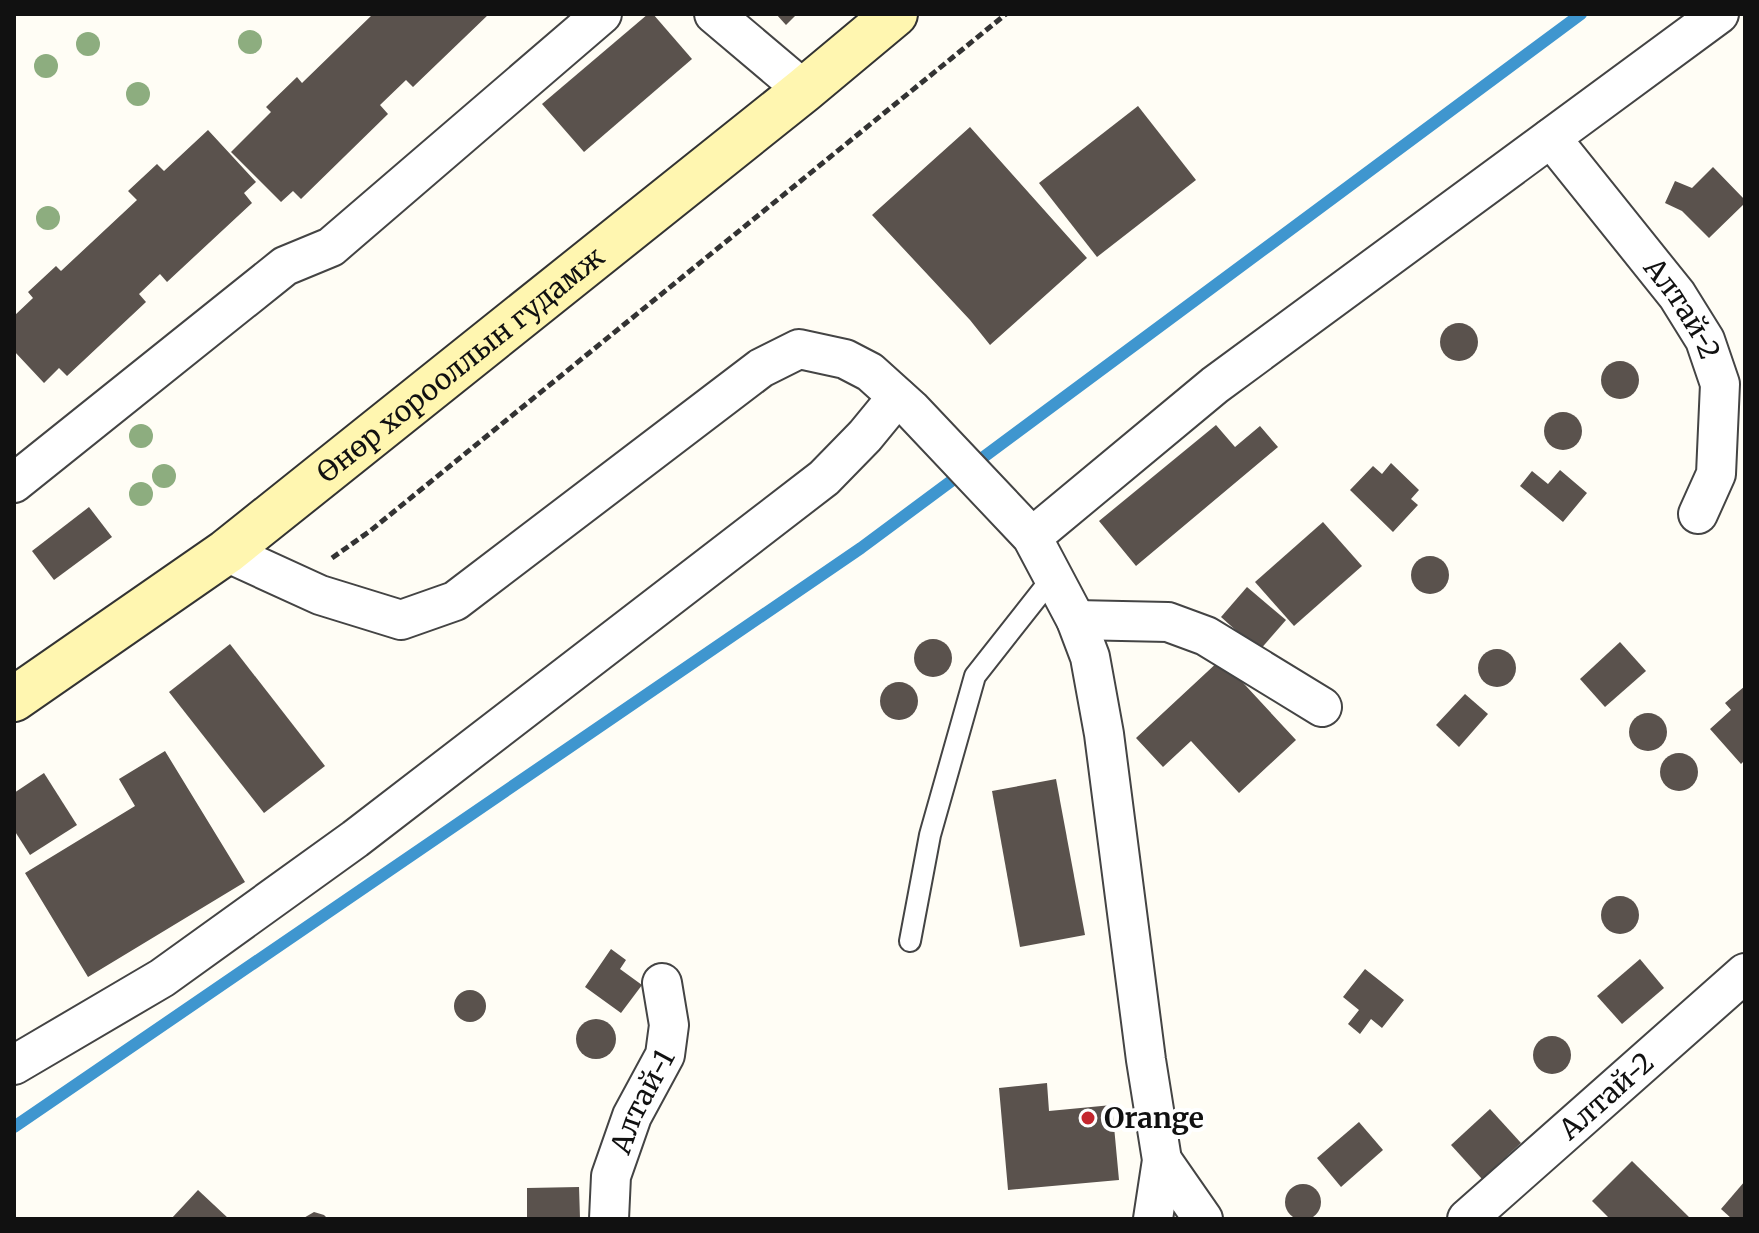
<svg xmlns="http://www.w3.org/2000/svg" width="1759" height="1233" viewBox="0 0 1759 1233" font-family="Merriweather,serif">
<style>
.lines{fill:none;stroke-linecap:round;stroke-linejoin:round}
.stream{stroke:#3f96cf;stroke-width:12}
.building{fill:#5a524d}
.lane-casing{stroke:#444;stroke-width:24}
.street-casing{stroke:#444;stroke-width:42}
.secondary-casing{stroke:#333;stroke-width:48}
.path{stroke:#333;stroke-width:5;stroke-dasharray:8 4;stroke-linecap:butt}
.lane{stroke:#fff;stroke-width:20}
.street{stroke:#fff;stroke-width:38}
.secondary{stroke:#fff6b0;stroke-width:44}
.tree{fill:#8dad7f}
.poi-dot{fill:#c4262e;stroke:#fff;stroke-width:3}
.labels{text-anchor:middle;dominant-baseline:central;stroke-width:8;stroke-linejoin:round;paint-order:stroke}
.street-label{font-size:28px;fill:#111;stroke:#fff}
.poi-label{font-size:28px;font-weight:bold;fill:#111;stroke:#fff;text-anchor:start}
</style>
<rect width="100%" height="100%" fill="#fffdf5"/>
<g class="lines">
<path class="stream" d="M 14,1127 L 861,548 L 1581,14"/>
</g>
<g class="building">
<path d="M 373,14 L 489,14 L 413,87 L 406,80 L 380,105 L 388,114 L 301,199 L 293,191 L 281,202 L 231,152 L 271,112 L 266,107 L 297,77 L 302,83 Z"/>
<path d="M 648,14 L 653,14 L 692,59 L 584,152 L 542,104 Z"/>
<path d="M 776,14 L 797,14 L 786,25 Z"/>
<path d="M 1138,106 L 1196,180 L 1097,257 L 1039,183 Z"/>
<path d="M 970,127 L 1087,258 L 990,345 L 970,320 L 872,215 Z"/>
<path d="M 208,130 L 256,182 L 244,193 L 252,203 L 167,282 L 160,274 L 139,294 L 146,302 L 67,376 L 59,368 L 44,383 L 14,351 L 14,316 L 33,298 L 28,292 L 56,266 L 61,271 L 137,200 L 128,191 L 157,164 L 164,171 Z"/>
<path d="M 1713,167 L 1745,200 L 1745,203 L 1709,238 L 1682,211 L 1665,203 L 1675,181 L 1692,188 Z"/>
<circle cx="1459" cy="342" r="19"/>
<circle cx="1620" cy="380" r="19"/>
<circle cx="1563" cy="431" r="19"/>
<path d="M 1216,425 L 1235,447 L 1260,426 L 1278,447 L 1136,566 L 1099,521 Z"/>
<path d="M 1391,463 L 1419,490 L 1411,499 L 1418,505 L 1393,532 L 1350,490 L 1373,466 L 1382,474 Z"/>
<path d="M 1560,470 L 1587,493 L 1563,522 L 1520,486 L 1532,471 L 1548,484 Z"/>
<path d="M 89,507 L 112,537 L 54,580 L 32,551 Z"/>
<path d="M 1323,522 L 1362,566 L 1294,626 L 1255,582 Z"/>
<circle cx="1430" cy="575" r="19"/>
<path d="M 1247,587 L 1286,620 L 1259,651 L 1221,617 Z"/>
<circle cx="933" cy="658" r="19"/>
<path d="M 1620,642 L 1646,671 L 1605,707 L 1580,679 Z"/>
<path d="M 230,644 L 325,766 L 264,813 L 169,692 Z"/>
<circle cx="1497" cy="668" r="19"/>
<path d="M 1221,659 L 1296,740 L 1239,793 L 1191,741 L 1163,767 L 1136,738 Z"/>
<circle cx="899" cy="701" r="19"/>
<path d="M 1745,686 L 1745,760 L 1741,764 L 1710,729 L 1731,710 L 1725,703 Z"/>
<path d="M 1465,694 L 1488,714 L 1459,747 L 1436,725 Z"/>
<circle cx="1648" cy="732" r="19"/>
<path d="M 165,751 L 245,882 L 88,977 L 25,873 L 135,806 L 119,779 Z"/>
<circle cx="1679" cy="772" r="19"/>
<path d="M 44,773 L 77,825 L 30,855 L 14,830 L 14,793 Z"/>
<path d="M 1056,779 L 1085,935 L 1020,947 L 992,791 Z"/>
<circle cx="1620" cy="915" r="19"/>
<path d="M 611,949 L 626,960 L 620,969 L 642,985 L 621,1013 L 585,987 Z"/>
<path d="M 1640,959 L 1664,988 L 1622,1024 L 1597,996 Z"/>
<path d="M 1365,969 L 1404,1000 L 1382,1028 L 1371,1019 L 1360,1034 L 1348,1024 L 1359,1010 L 1343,997 Z"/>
<circle cx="470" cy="1006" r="16"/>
<circle cx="596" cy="1039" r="20"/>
<circle cx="1552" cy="1055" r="19"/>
<path d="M 1047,1083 L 1049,1111 L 1112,1105 L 1119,1180 L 1008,1190 L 999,1088 Z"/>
<path d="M 1490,1109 L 1521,1143 L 1482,1179 L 1451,1145 Z"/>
<path d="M 1359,1122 L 1383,1150 L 1341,1187 L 1317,1158 Z"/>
<path d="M 1632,1161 L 1691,1219 L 1610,1219 L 1592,1201 Z"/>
<path d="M 1745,1181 L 1745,1219 L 1732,1219 L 1721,1209 Z"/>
<circle cx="1303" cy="1202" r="18"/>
<path d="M 579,1187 L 580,1219 L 527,1219 L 527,1188 Z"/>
<path d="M 198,1190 L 229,1219 L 171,1219 Z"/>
<path d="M 314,1212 L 324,1215 L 328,1219 L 302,1219 Z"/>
</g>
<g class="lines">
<defs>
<path id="lane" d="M 910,941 L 930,835 L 975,676 L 1053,577"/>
<g id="street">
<path d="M 714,14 L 804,90"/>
<path id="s1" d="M 1551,138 L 1677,295 L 1705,340 L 1720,384 L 1716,474 L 1698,514"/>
<path d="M 14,483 L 285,266 L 331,247 L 602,14"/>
<path d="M 1032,537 L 1215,385 L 1719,14"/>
<path d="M 226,552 L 320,595 L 401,620 L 455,601 L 761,368 L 799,349 L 845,359 L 870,372 L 911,409 L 1032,537 L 1076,620 L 1090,657 L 1104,734 L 1146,1060 L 1162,1160 L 1153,1219"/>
<path d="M 1076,620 L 1168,622 L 1206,636 L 1322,707"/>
<path d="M 14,1065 L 162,978 L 355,839 L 824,478 L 865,436 L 897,397"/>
<path d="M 1162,1160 L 1203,1219"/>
<path id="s2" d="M 609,1219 L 611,1176 L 632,1116 L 665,1055 L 669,1025 L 662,983"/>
<path id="s3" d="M 1467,1219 L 1745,973"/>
</g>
<g id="secondary">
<path id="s4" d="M 14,699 L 226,552 L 804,90 L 895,14"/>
</g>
</defs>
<use href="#lane" class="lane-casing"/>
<use href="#street" class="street-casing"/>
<use href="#secondary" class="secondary-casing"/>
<path class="path" d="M 332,558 L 370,531 L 1006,14"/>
<use href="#lane" class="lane"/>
<use href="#street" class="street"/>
<use href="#secondary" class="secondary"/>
</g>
<g class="tree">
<circle cx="250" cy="42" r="12"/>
<circle cx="88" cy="44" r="12"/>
<circle cx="46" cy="66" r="12"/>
<circle cx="138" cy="94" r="12"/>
<circle cx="48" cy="218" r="12"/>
<circle cx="141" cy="436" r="12"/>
<circle cx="164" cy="476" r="12"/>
<circle cx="141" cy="494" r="12"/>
</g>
<circle class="poi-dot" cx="1088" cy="1118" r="8"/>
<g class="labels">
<g class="street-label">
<text stroke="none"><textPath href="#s1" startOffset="216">Алтай-2</textPath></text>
<text stroke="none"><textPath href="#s4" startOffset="558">Өнөр хорооллын гудамж</textPath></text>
<text stroke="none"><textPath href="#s3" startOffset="186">Алтай-2</textPath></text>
<text stroke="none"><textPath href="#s2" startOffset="124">Алтай-1</textPath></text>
</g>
<g class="poi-label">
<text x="1104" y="1118">Orange</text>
</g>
</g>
<rect width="1759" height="1233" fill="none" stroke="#111111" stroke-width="32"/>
</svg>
